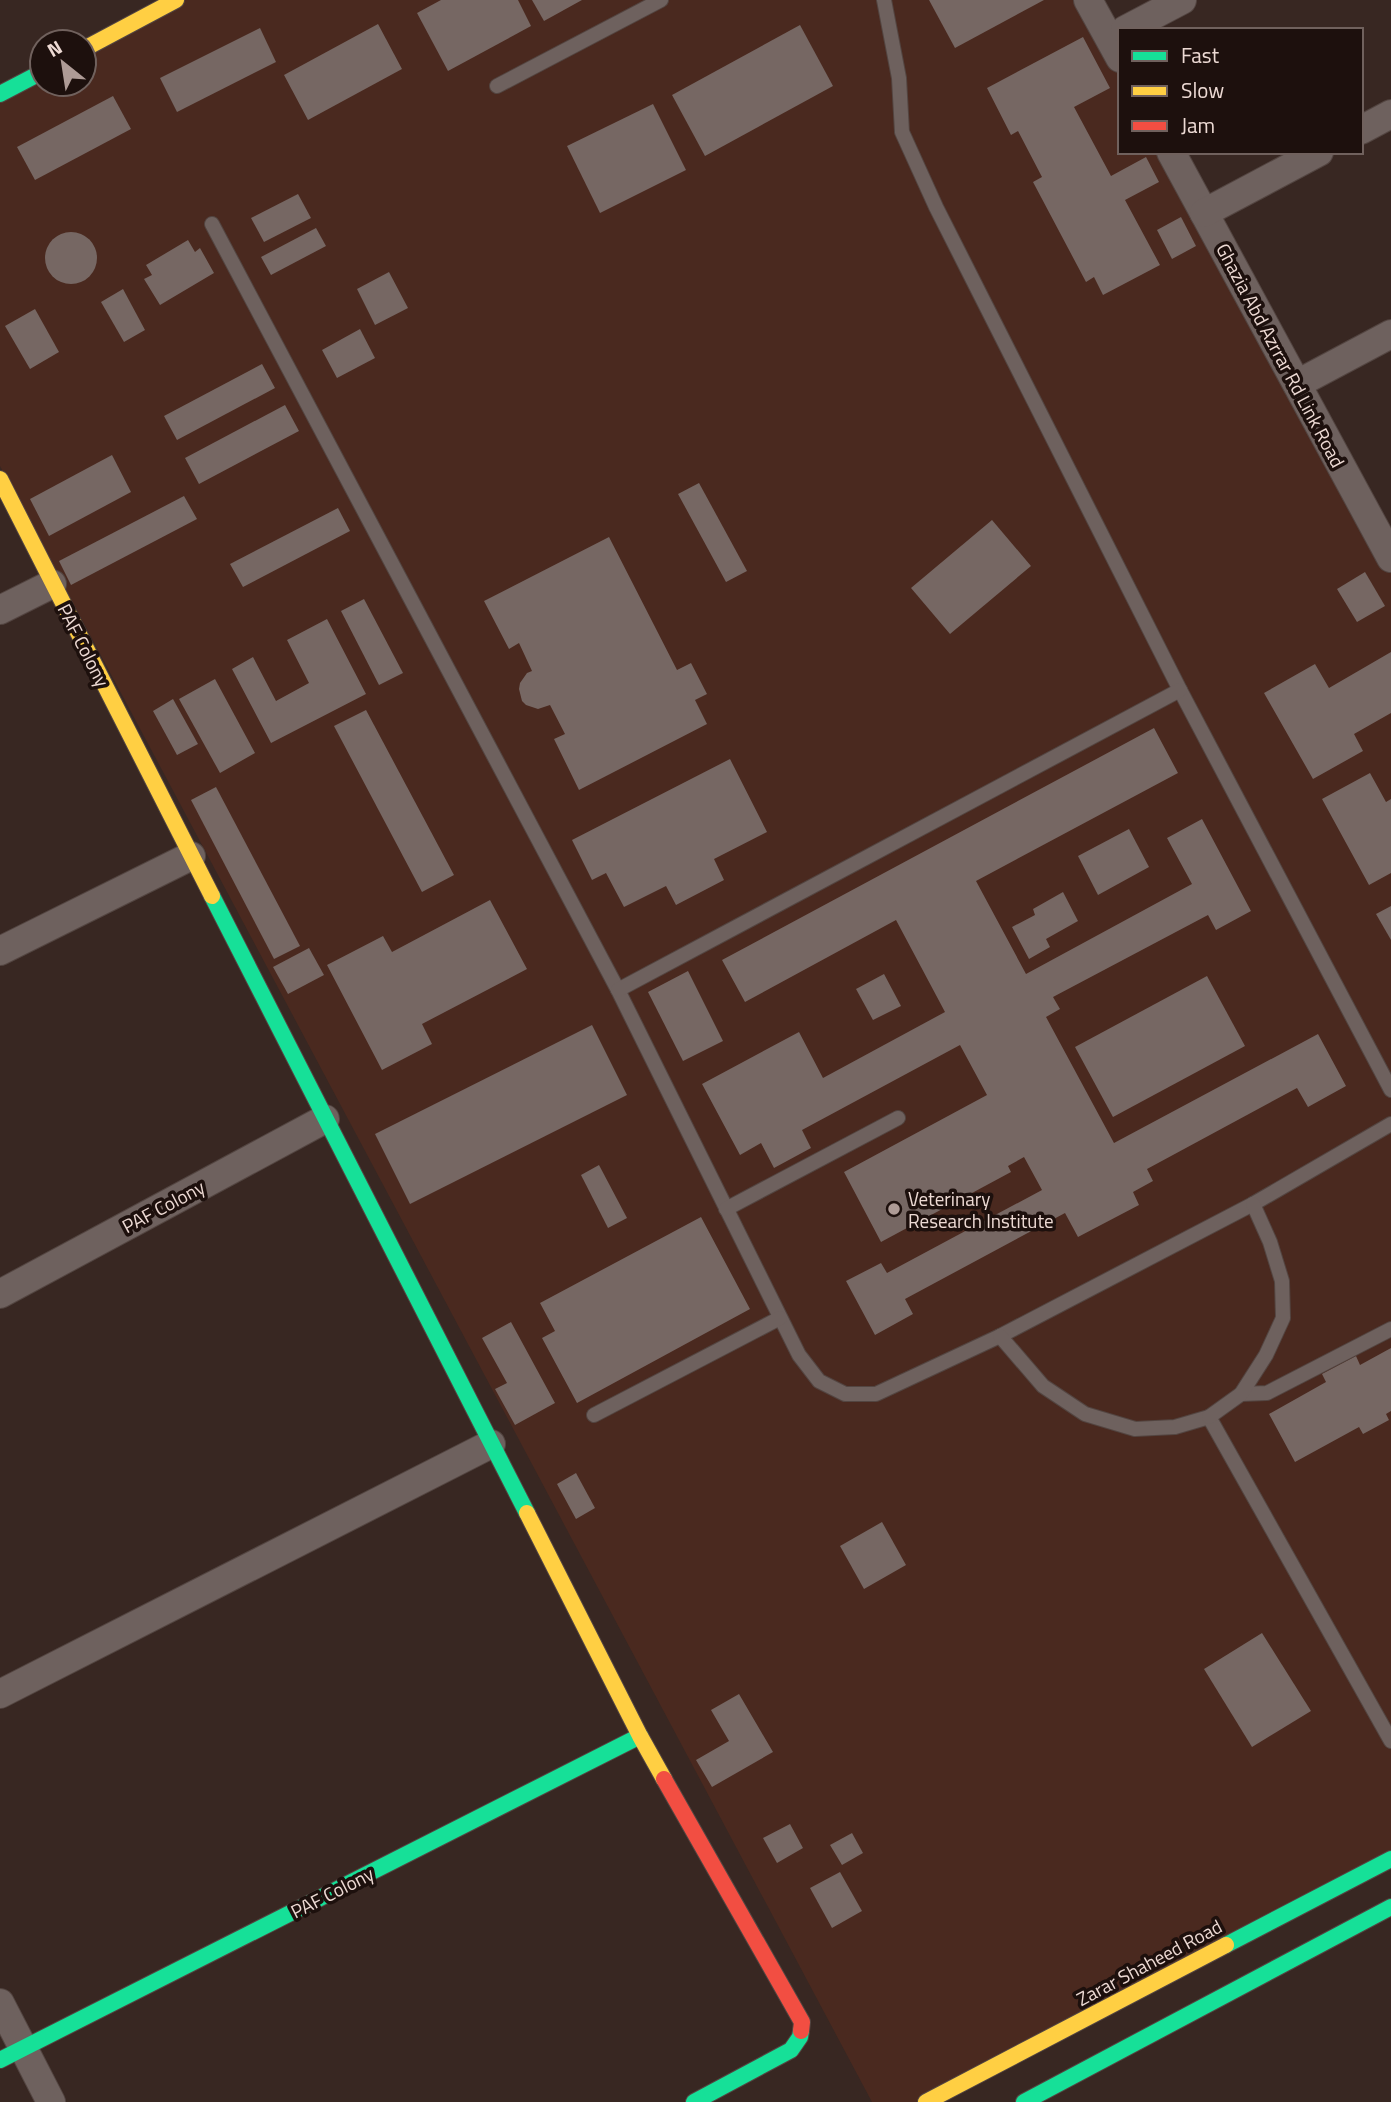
<svg xmlns="http://www.w3.org/2000/svg" width="1391" height="2102" viewBox="0 0 1391 2102" font-family="'Titillium Web',sans-serif">
<style>
.built{fill:#4a291f}
.building{fill:#766763}
.lines{fill:none;stroke-linecap:round;stroke-linejoin:round}
.lane-casing{stroke:#534541;stroke-width:16}
.street-casing{stroke:#534541;stroke-width:30}
.fast-casing{stroke:#534541;stroke-width:18}
.slow-casing{stroke:#534541;stroke-width:18}
.jam-casing{stroke:#534541;stroke-width:18}
.lane{stroke:#6e615e;stroke-width:14}
.street{stroke:#6e615e;stroke-width:28}
.fast{stroke:#16e098;stroke-width:16}
.slow{stroke:#ffcf43;stroke-width:16}
.jam{stroke:#f24e42;stroke-width:16}
.poi-dot{fill:#ae9b96;stroke:#1d100d;stroke-width:2.5}
.labels{text-anchor:middle;dominant-baseline:central;stroke-width:7;stroke-linejoin:round;paint-order:stroke}
.street-label{font-size:19px;fill:#eddad4;stroke:#1d100d}
.poi-label{font-size:19px;fill:#eddad4;stroke:#1d100d;text-anchor:start}
</style>
<rect width="100%" height="100%" fill="#382722"/>
<path class="built" d="M 176,0 L 1088,0 L 1120,58 L 1120,152 L 1171,152 L 1391,558 L 1391,1859 L 926,2102 L 872,2102 L 0,466 L 0,94 L 42,84 L 84,84 L 84,49 Z"/>
<g class="building">
<path d="M 441,0 L 518,0 L 531,26 L 448,71 L 417,13 Z"/>
<path d="M 532,0 L 582,0 L 544,21 Z"/>
<path d="M 929,0 L 1044,0 L 955,48 Z"/>
<path d="M 378,24 L 402,69 L 308,120 L 284,75 Z"/>
<path d="M 800,25 L 833,86 L 705,156 L 672,95 Z"/>
<path d="M 260,28 L 276,62 L 177,112 L 160,78 Z"/>
<path d="M 1083,37 L 1110,88 L 1074,107 L 1111,176 L 1146,157 L 1159,182 L 1125,200 L 1160,265 L 1103,295 L 1094,277 L 1086,282 L 1033,182 L 1042,177 L 1018,131 L 1011,135 L 987,88 Z"/>
<path d="M 113,96 L 131,129 L 35,180 L 17,147 Z"/>
<path d="M 653,104 L 686,170 L 600,213 L 567,146 Z"/>
<path d="M 298,194 L 311,218 L 264,242 L 251,218 Z"/>
<path d="M 1181,217 L 1196,246 L 1172,259 L 1157,230 Z"/>
<path d="M 316,228 L 326,246 L 271,275 L 261,257 Z"/>
<circle cx="71" cy="258" r="26"/>
<path d="M 188,240 L 195,252 L 200,248 L 214,273 L 160,305 L 144,279 L 152,275 L 146,265 Z"/>
<path d="M 389,272 L 408,308 L 375,325 L 357,289 Z"/>
<path d="M 123,289 L 145,330 L 124,342 L 101,302 Z"/>
<path d="M 35,309 L 59,352 L 30,369 L 5,326 Z"/>
<path d="M 360,329 L 375,358 L 337,378 L 322,350 Z"/>
<path d="M 262,364 L 275,388 L 177,440 L 164,416 Z"/>
<path d="M 285,405 L 299,431 L 199,484 L 185,458 Z"/>
<path d="M 112,455 L 131,492 L 49,536 L 30,499 Z"/>
<path d="M 699,483 L 747,571 L 726,582 L 678,494 Z"/>
<path d="M 184,496 L 197,519 L 71,585 L 59,561 Z"/>
<path d="M 338,508 L 350,531 L 243,587 L 230,564 Z"/>
<path d="M 992,520 L 1031,566 L 950,634 L 911,588 Z"/>
<path d="M 609,537 L 677,670 L 691,663 L 707,694 L 695,700 L 707,724 L 579,790 L 554,739 L 565,734 L 550,705 L 538,709 L 526,705 L 522,701 L 519,689 L 520,683 L 527,673 L 532,671 L 519,643 L 509,649 L 484,601 Z"/>
<path d="M 1365,572 L 1385,606 L 1357,622 L 1337,589 Z"/>
<path d="M 364,599 L 403,673 L 379,685 L 341,611 Z"/>
<path d="M 327,619 L 366,694 L 271,743 L 232,669 L 253,657 L 276,701 L 309,683 L 287,640 Z"/>
<path d="M 1391,652 L 1391,713 L 1354,734 L 1363,751 L 1313,779 L 1264,693 L 1315,664 L 1329,688 Z"/>
<path d="M 215,679 L 255,753 L 220,773 L 179,699 Z"/>
<path d="M 173,699 L 198,744 L 177,755 L 153,711 Z"/>
<path d="M 366,710 L 454,875 L 422,892 L 334,726 Z"/>
<path d="M 1154,728 L 1178,773 L 976,881 L 1026,974 L 1192,884 L 1167,838 L 1202,819 L 1251,911 L 1216,930 L 1208,915 L 1053,997 L 1060,1009 L 1046,1017 L 1114,1143 L 1318,1034 L 1346,1086 L 1308,1107 L 1297,1088 L 1147,1169 L 1153,1181 L 1133,1192 L 1139,1205 L 1078,1237 L 1065,1213 L 905,1299 L 913,1314 L 875,1335 L 846,1281 L 881,1263 L 887,1273 L 1042,1190 L 1024,1157 L 1008,1166 L 1011,1172 L 881,1242 L 844,1172 L 987,1095 L 960,1045 L 802,1130 L 811,1148 L 774,1168 L 761,1143 L 740,1155 L 702,1084 L 799,1032 L 823,1078 L 945,1012 L 896,920 L 745,1002 L 722,960 Z"/>
<path d="M 730,759 L 767,832 L 714,859 L 724,880 L 676,905 L 666,886 L 624,907 L 606,873 L 592,880 L 572,840 Z"/>
<path d="M 1370,773 L 1386,802 L 1391,799 L 1391,873 L 1369,885 L 1322,799 Z"/>
<path d="M 216,787 L 300,946 L 274,959 L 191,800 Z"/>
<path d="M 1129,829 L 1149,867 L 1098,895 L 1078,856 Z"/>
<path d="M 1063,892 L 1078,921 L 1046,939 L 1050,947 L 1029,959 L 1012,927 L 1035,915 L 1033,909 Z"/>
<path d="M 490,900 L 527,969 L 422,1024 L 432,1044 L 382,1070 L 327,965 L 383,936 L 392,952 Z"/>
<path d="M 1391,906 L 1391,940 L 1376,914 Z"/>
<path d="M 309,948 L 324,975 L 288,994 L 273,967 Z"/>
<path d="M 688,971 L 723,1041 L 683,1061 L 648,992 Z"/>
<path d="M 884,974 L 901,1006 L 873,1020 L 856,989 Z"/>
<path d="M 1207,976 L 1245,1046 L 1113,1117 L 1075,1047 Z"/>
<path d="M 592,1025 L 627,1095 L 410,1204 L 375,1134 Z"/>
<path d="M 599,1165 L 627,1218 L 608,1228 L 581,1175 Z"/>
<path d="M 701,1217 L 750,1309 L 577,1403 L 542,1338 L 555,1331 L 540,1303 Z"/>
<path d="M 511,1322 L 555,1403 L 515,1425 L 495,1389 L 507,1383 L 482,1338 Z"/>
<path d="M 1391,1348 L 1391,1411 L 1386,1414 L 1389,1420 L 1363,1434 L 1359,1427 L 1295,1462 L 1269,1414 L 1326,1382 L 1322,1374 L 1356,1356 L 1360,1365 Z"/>
<path d="M 576,1473 L 595,1508 L 576,1519 L 557,1484 Z"/>
<path d="M 882,1522 L 906,1565 L 864,1589 L 840,1546 Z"/>
<path d="M 1262,1633 L 1311,1711 L 1252,1747 L 1204,1669 Z"/>
<path d="M 739,1694 L 773,1752 L 712,1787 L 696,1760 L 729,1741 L 711,1710 Z"/>
<path d="M 790,1824 L 803,1848 L 777,1863 L 763,1838 Z"/>
<path d="M 852,1833 L 863,1853 L 842,1865 L 830,1845 Z"/>
<path d="M 840,1872 L 862,1911 L 832,1928 L 810,1888 Z"/>
</g>
<g class="lines">
<defs>
<g id="lane">
<path d="M 884,0 L 899,78 L 902,132 L 936,207 L 1180,690 L 1391,1090"/>
<path d="M 497,86 L 661,0"/>
<path d="M 212,224 L 618,990 L 799,1355 L 819,1381 L 845,1394 L 876,1394 L 1000,1336 L 1253,1204 L 1391,1124"/>
<path d="M 618,990 L 1180,690"/>
<path d="M 726,1209 L 898,1118"/>
<path d="M 1000,1336 L 1043,1386 L 1085,1414 L 1135,1429 L 1175,1427 L 1209,1417 L 1391,1741"/>
<path d="M 1241,1394 L 1267,1393 L 1391,1329"/>
<path d="M 594,1415 L 780,1318"/>
<path d="M 1209,1417 L 1241,1394 L 1266,1355 L 1283,1318 L 1282,1281 L 1270,1242 L 1253,1204"/>
</g>
<g id="street">
<path d="M 1088,0 L 1120,58"/>
<path d="M 1125,30 L 1182,0"/>
<path d="M 1361,130 L 1391,114"/>
<path d="M 1171,152 L 1391,558"/>
<path d="M 1204,213 L 1319,152"/>
<path d="M 1297,384 L 1391,334"/>
<path d="M 0,610 L 52,584"/>
<path d="M 0,951 L 191,856"/>
<path d="M 0,1294 L 325,1119"/>
<path d="M 0,1694 L 491,1444"/>
<path d="M 0,2003 L 51,2102"/>
</g>
<g id="fast">
<path d="M 0,94 L 42,72"/>
<path d="M 212,896 L 527,1513"/>
<path d="M 1226,1945 L 1391,1859"/>
<path d="M 0,2060 L 640,1736"/>
<path d="M 694,2102 L 791,2050 L 800,2037 L 801,2031"/>
<path d="M 1024,2102 L 1391,1907"/>
</g>
<g id="slow">
<path d="M 84,49 L 176,0"/>
<path d="M 0,479 L 212,896"/>
<path d="M 527,1513 L 640,1736 L 664,1779"/>
<path d="M 926,2102 L 1226,1945"/>
</g>
<path id="jam" d="M 664,1779 L 802,2022 L 801,2031"/>
</defs>
<use href="#lane" class="lane-casing"/>
<use href="#street" class="street-casing"/>
<use href="#fast" class="fast-casing"/>
<use href="#slow" class="slow-casing"/>
<use href="#jam" class="jam-casing"/>
<use href="#lane" class="lane"/>
<use href="#street" class="street"/>
<use href="#fast" class="fast"/>
<use href="#slow" class="slow"/>
<use href="#jam" class="jam"/>
</g>
<circle class="poi-dot" cx="894" cy="1209" r="7"/>
<g class="labels">
<g class="street-label">
<text transform="translate(1281 355) rotate(62)">Ghazia Abd Azrrar Rd Link Road</text>
<text transform="translate(84 645) rotate(63)">PAF Colony</text>
<text transform="translate(163 1206) rotate(-28)">PAF Colony</text>
<text transform="translate(332 1892) rotate(-27)">PAF Colony</text>
<text transform="translate(1149 1962) rotate(-28)">Zarar Shaheed Road</text>
</g>
<g class="poi-label">
<text x="908" y="1198">Veterinary<tspan x="908" dy="22">Research Institute</tspan></text>
</g>
</g>
<rect x="1118" y="28" width="245" height="126" fill="#1d100d" stroke="#70615d" stroke-width="2"/>
<rect x="1132" y="51" width="35" height="10" fill="#16e098" stroke="#70615d" stroke-width="2"/>
<text x="1181" y="63" font-size="21" fill="#eddad4">Fast</text>
<rect x="1132" y="86" width="35" height="10" fill="#ffcf43" stroke="#70615d" stroke-width="2"/>
<text x="1181" y="98" font-size="21" fill="#eddad4">Slow</text>
<rect x="1132" y="121" width="35" height="10" fill="#f24e42" stroke="#70615d" stroke-width="2"/>
<text x="1181" y="133" font-size="21" fill="#eddad4">Jam</text>
<g transform="translate(63 63) rotate(330)"><circle r="33" fill="#1d100d" stroke="#70615d" stroke-width="2"/>
<path d="M0-5L12 26L0 18L-12 26Z" fill="#ae9b96"/>
<text y="-10" font-size="19" font-weight="bold" text-anchor="middle" fill="#eddad4">N</text>
</g>
</svg>
